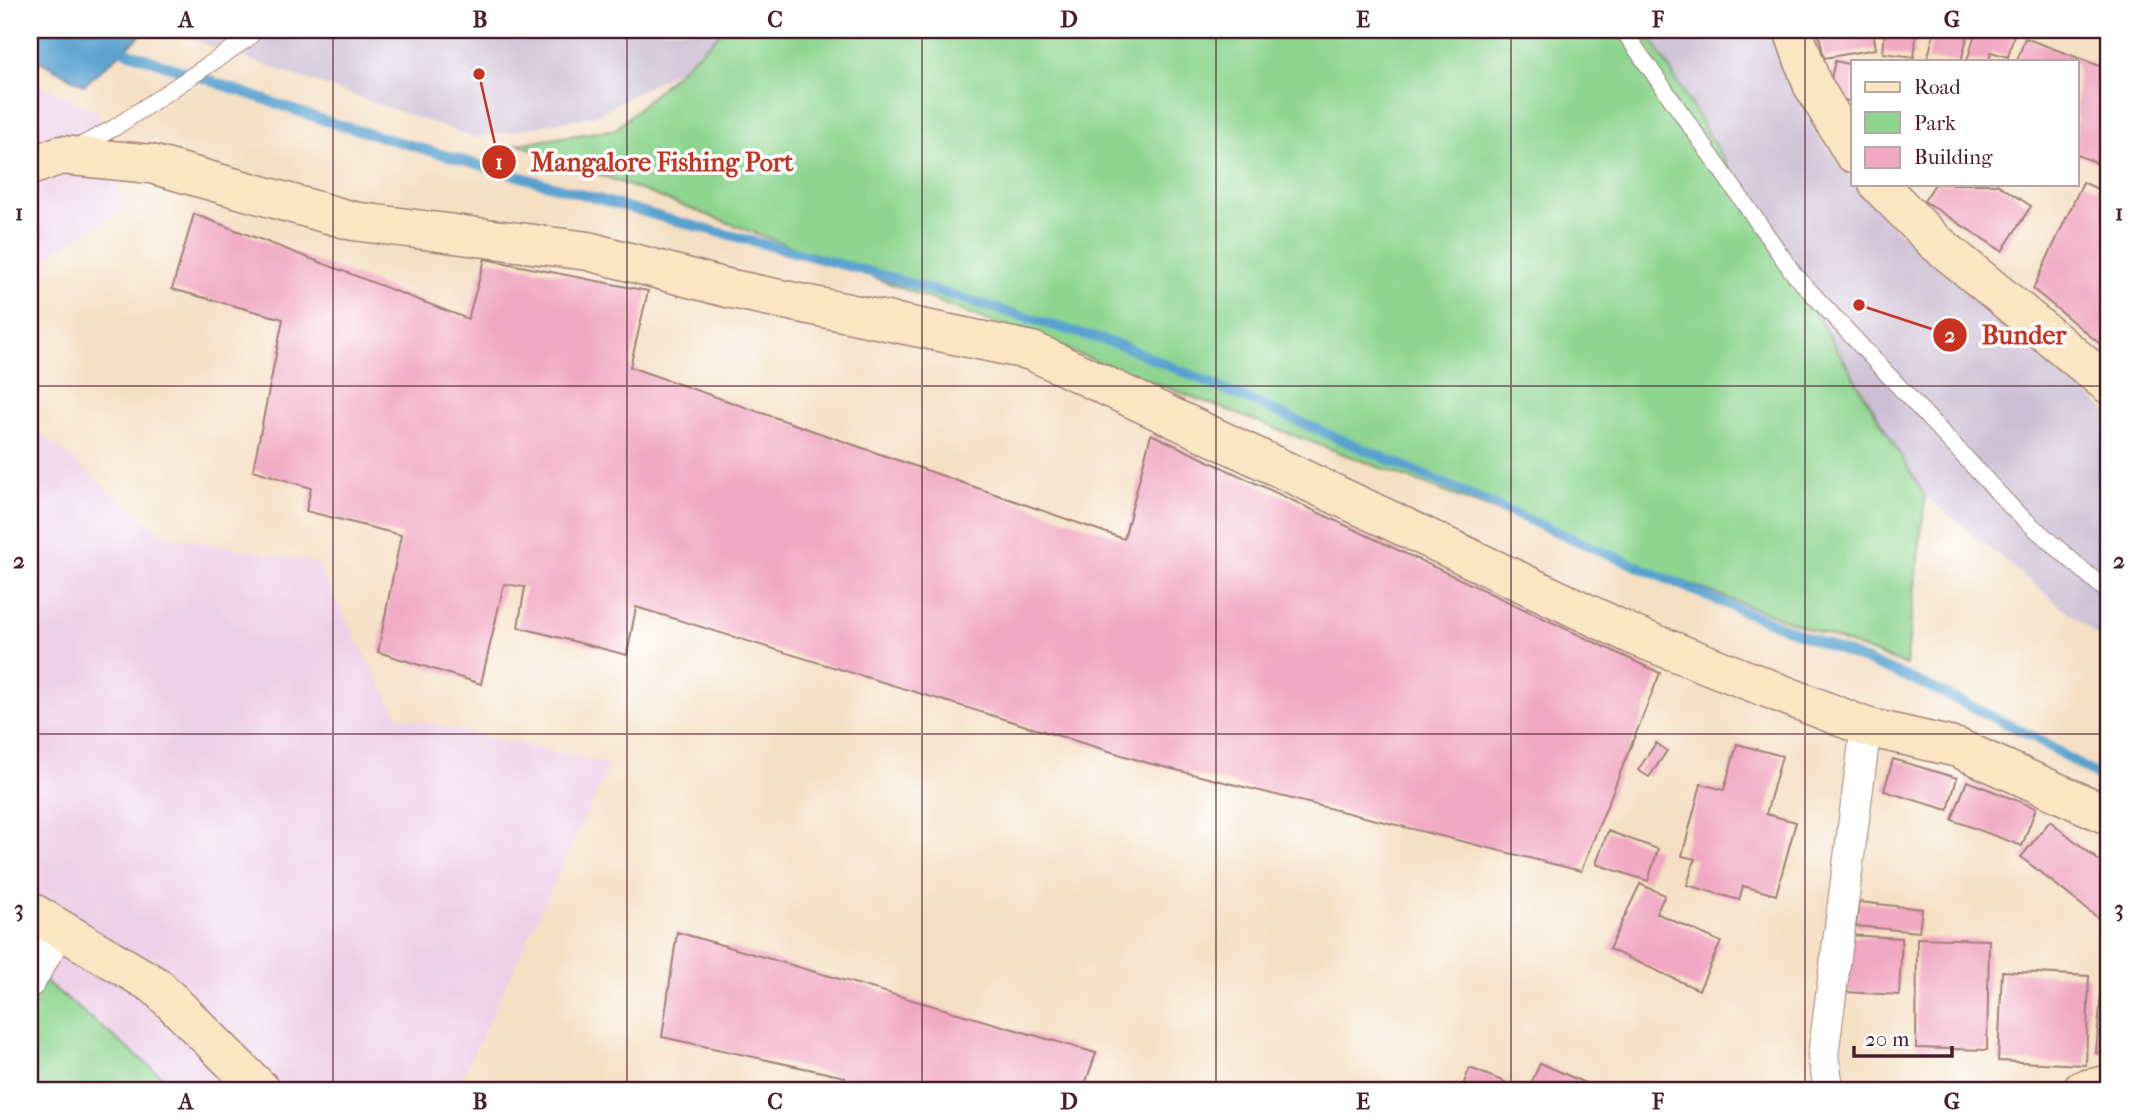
<svg xmlns="http://www.w3.org/2000/svg" width="2138" height="1120" viewBox="0 0 2138 1120" font-family="'IM FELL French Canon',serif">
<style>
.built{fill:#eed0e8}
.industrial{fill:#ccbed4}
.green{fill:#8ed590;stroke:#6c7a5e;stroke-width:2}
.water{fill:#58a1cf;stroke:#51607d;stroke-width:2}
.lines{fill:none;stroke-linecap:round;stroke-linejoin:round}
.stream{stroke:#58a1cf;stroke-width:10}
.building{fill:#f1a8c2}
.lane-casing{stroke:#a08078;stroke-width:18}
.street-casing{stroke:#a08078;stroke-width:32}
.secondary-casing{stroke:#a08078;stroke-width:41}
.lane{stroke:#fff;stroke-width:16}
.street{stroke:#fff;stroke-width:30}
.secondary{stroke:#fbe7c3;stroke-width:38}
.grid{fill:none;stroke:#4a1f2b;stroke-width:2;stroke-opacity:0.55}
.leader{fill:none;stroke:#c8321e;stroke-width:2.5}
.callout-dot{fill:#c8321e;stroke:#fff;stroke-width:2.5}
.mark-label{font-size:21px;text-anchor:middle;font-weight:bold;fill:#fff}
.callout-label{font-size:26px;text-anchor:middle;font-weight:bold;fill:#c8321e;stroke:#fff;stroke-width:7;stroke-linejoin:round;paint-order:stroke}
.neatline{fill:none;stroke:#4a1f2b;stroke-width:2.5}
.grid-label{font-size:23px;text-anchor:middle;font-weight:bold;fill:#4a1f2b}
</style>
<rect width="100%" height="100%" fill="#fff"/>
<filter id="ink" filterUnits="userSpaceOnUse"><feTurbulence type="fractalNoise" baseFrequency=".0143" numOctaves="2"/><feDisplacementMap in="SourceGraphic" scale="14" xChannelSelector="R" yChannelSelector="G"/><feConvolveMatrix kernelMatrix="1 2 1 2 8 2 1 2 1" color-interpolation-filters="sRGB"/></filter>
<filter id="wash" filterUnits="userSpaceOnUse"><feTurbulence type="fractalNoise" baseFrequency=".00686" numOctaves="4" result="noise"/><feDisplacementMap in="SourceGraphic" scale="28" xChannelSelector="R" yChannelSelector="G"/><feGaussianBlur stdDeviation="1.57" result="paint"/><feColorMatrix in="noise" values="0 0 0 0 0 0 0 0 0 0 0 0 0 0 0 0 0 1.4 0 .05"/><feComposite in="paint" operator="in"/></filter>
<g filter="url(#wash)">
<rect width="100%" height="100%" fill="#f5e0c4"/>
<path class="built" d="M 30,80 L 97,111 L 123,211 L 48,256 L 35,428 L 163,535 L 316,563 L 398,716 L 610,765 L 456,1090 L 30,1090 Z"/>
<g class="industrial">
<path d="M 164,30 L 749,30 L 597,115 L 476,138 Z"/>
<path d="M 1545,30 L 1774,30 L 1814,130 L 1853,179 L 1853,184 L 1856,184 L 1886,221 L 2108,412 L 2108,644 L 1793,389 Z"/>
</g>
<g class="green">
<path d="M 724,30 L 1646,30 L 1925,496 L 1906,665 L 518,144 L 616,129 Z"/>
<path d="M 30,969 L 179,1090 L 30,1090 Z"/>
</g>
<path class="water" d="M 30,30 L 143,30 L 138,38 L 84,85 L 30,56 Z"/>
<g class="lines">
<path class="stream" d="M 110,46 L 326,121 L 668,219 L 889,277 L 1123,346 L 1718,601 L 1926,685 L 2032,736 L 2108,782"/>
</g>
<g id="blocks">
<g class="building">
<path d="M 1818,30 L 1873,30 L 1876,49 L 1824,58 Z"/>
<path d="M 1885,30 L 1917,30 L 1914,57 L 1883,53 Z"/>
<path d="M 1935,30 L 1969,30 L 1961,61 L 1927,60 Z"/>
<path d="M 1976,30 L 2015,31 L 2008,57 L 1991,52 L 1989,61 L 1967,61 Z"/>
<path d="M 2025,38 L 2108,69 L 2108,167 L 2077,155 L 2077,61 L 2017,61 Z"/>
<path d="M 1835,61 L 1853,65 L 1853,102 L 1827,96 Z"/>
<path d="M 2083,182 L 2108,194 L 2106,349 L 2033,289 Z"/>
<path d="M 1935,184 L 1997,184 L 2031,206 L 2002,251 L 1924,201 Z"/>
<path d="M 194,214 L 468,319 L 485,259 L 648,291 L 630,367 L 1124,539 L 1151,434 L 1660,673 L 1581,871 L 1148,763 L 636,607 L 627,655 L 518,627 L 525,587 L 504,584 L 481,684 L 378,652 L 401,535 L 306,511 L 311,488 L 253,470 L 283,319 L 172,289 Z"/>
<path d="M 1656,743 L 1667,751 L 1649,777 L 1638,770 Z"/>
<path d="M 1737,744 L 1782,756 L 1766,814 L 1796,822 L 1776,895 L 1743,886 L 1739,900 L 1687,885 L 1695,859 L 1682,856 L 1701,784 L 1724,790 Z"/>
<path d="M 1893,759 L 1957,778 L 1948,810 L 1884,791 Z"/>
<path d="M 1967,781 L 2036,808 L 2022,846 L 1952,820 Z"/>
<path d="M 2050,821 L 2108,868 L 2108,926 L 2021,857 Z"/>
<path d="M 1608,831 L 1658,849 L 1648,881 L 1596,864 Z"/>
<path d="M 1640,884 L 1665,895 L 1656,913 L 1721,942 L 1699,990 L 1609,949 Z"/>
<path d="M 1859,902 L 1922,909 L 1919,932 L 1856,926 Z"/>
<path d="M 677,932 L 1096,1053 L 1083,1090 L 843,1090 L 845,1077 L 662,1037 Z"/>
<path d="M 1847,935 L 1902,938 L 1899,995 L 1844,992 Z"/>
<path d="M 1917,938 L 1989,940 L 1987,1050 L 1916,1048 Z"/>
<path d="M 2002,971 L 2089,976 L 2086,1065 L 1998,1061 Z"/>
<path d="M 2102,981 L 2108,982 L 2108,1054 L 2096,1053 Z"/>
<path d="M 1540,1063 L 1601,1090 L 1528,1090 Z"/>
<path d="M 1470,1068 L 1505,1082 L 1502,1090 L 1461,1090 Z"/>
</g>
</g>
</g>
<g filter="url(#ink)">
<use href="#blocks" fill-opacity="0" stroke="#a08078" stroke-width="2"/>
<g class="lines">
<defs>
<g id="lane">
<path d="M 1623,30 L 1794,274 L 2016,512 L 2108,592"/>
<path d="M 74,149 L 114,128 L 247,39 L 256,30"/>
</g>
<g id="street">
<path d="M 30,982 L 60,929 L 40,920"/>
<path d="M 1829,1090 L 1823,1056 L 1866,727"/>
</g>
<g id="secondary">
<path d="M 1793,30 L 1812,84 L 1853,153"/>
<path d="M 30,166 L 61,155 L 151,164 L 353,221 L 588,251 L 727,288 L 1032,351 L 1635,636 L 1866,727 L 1958,748 L 2108,815"/>
<path d="M 1878,184 L 1933,240 L 2108,384"/>
<path d="M 30,911 L 156,986 L 261,1090"/>
<path d="M 2082,1090 L 2108,1085"/>
</g>
</defs>
<use href="#lane" class="lane-casing"/>
<use href="#street" class="street-casing"/>
<use href="#secondary" class="secondary-casing"/>
<use href="#lane" class="lane"/>
<use href="#street" class="street"/>
<use href="#secondary" class="secondary"/>
</g>
</g>
<path class="grid" d="M 333,30 L 333,1090M 627,30 L 627,1090M 922,30 L 922,1090M 1216,30 L 1216,1090M 1511,30 L 1511,1090M 1805,30 L 1805,1090M 30,386 L 2108,386M 30,734 L 2108,734"/>
<path class="leader" d="M479 74L499 162M1859 305L1950 335"/>
<g class="callout-dot">
<circle cx="479" cy="74" r="7"/>
<circle cx="1859" cy="305" r="7"/>
<circle cx="499" cy="162" r="18"/>
<circle cx="1950" cy="335" r="18"/>
</g>
<g class="mark-label">
<text x="499" y="169">1</text>
<text x="1950" y="342">2</text>
</g>
<g class="callout-label">
<text x="662" y="171">Mangalore Fishing Port</text>
<text x="2024" y="344">Bunder</text>
</g>
<rect width="2138" height="1120" fill="none" stroke="#fff" stroke-width="77"/>
<rect x="1851" y="60" width="228" height="126" fill="#ffffff" stroke="#b7a5aa" stroke-width="2"/>
<rect x="1865" y="82" width="35" height="10" fill="#fbe7c3" stroke="#b7a5aa" stroke-width="2"/>
<text x="1914" y="94" font-size="21" fill="#4a1f2b">Road</text>
<rect x="1865" y="112" width="35" height="21" fill="#8ed590" stroke="#b7a5aa" stroke-width="2"/>
<text x="1914" y="130" font-size="21" fill="#4a1f2b">Park</text>
<rect x="1865" y="147" width="35" height="21" fill="#f1a8c2" stroke="#b7a5aa" stroke-width="2"/>
<text x="1914" y="164" font-size="21" fill="#4a1f2b">Building</text>
<path d="M1854 1046v10h98v-10" fill="none" stroke="#4a1f2b" stroke-width="3.5"/>
<text x="1865" y="1046" font-size="21" fill="#4a1f2b" stroke="#ffffff" stroke-width="5" paint-order="stroke">20 m</text>
<rect x="38" y="38" width="2062" height="1044" class="neatline"/>
<g class="grid-label">
<text x="186" y="27">A</text>
<text x="480" y="27">B</text>
<text x="775" y="27">C</text>
<text x="1069" y="27">D</text>
<text x="1363" y="27">E</text>
<text x="1658" y="27">F</text>
<text x="1952" y="27">G</text>
<text x="19" y="220">1</text>
<text x="2119" y="220">1</text>
<text x="19" y="568">2</text>
<text x="2119" y="568">2</text>
<text x="19" y="916">3</text>
<text x="2119" y="916">3</text>
<text x="186" y="1109">A</text>
<text x="480" y="1109">B</text>
<text x="775" y="1109">C</text>
<text x="1069" y="1109">D</text>
<text x="1363" y="1109">E</text>
<text x="1658" y="1109">F</text>
<text x="1952" y="1109">G</text>
</g>
</svg>
